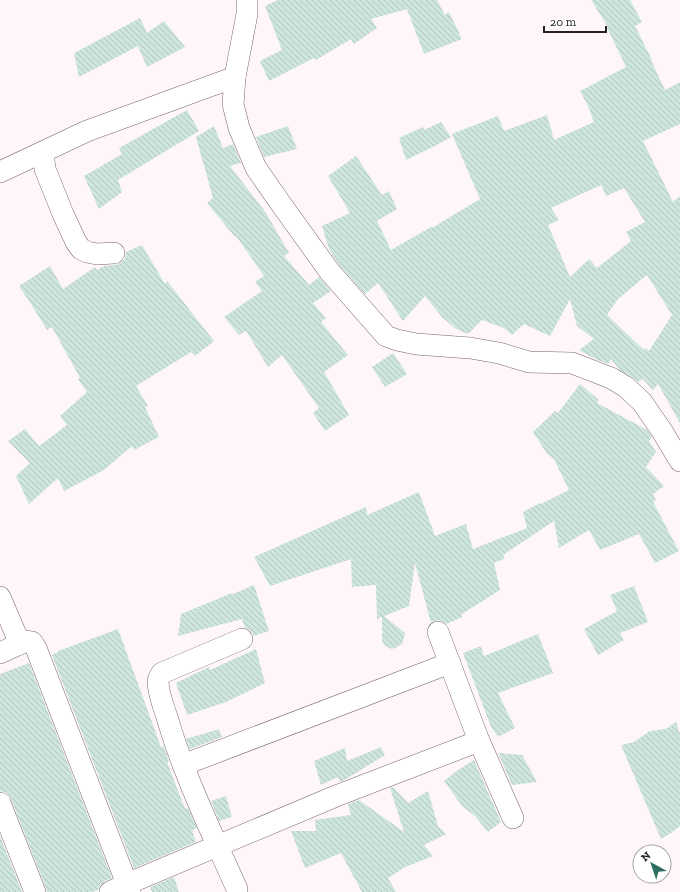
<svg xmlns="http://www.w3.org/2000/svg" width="680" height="892" viewBox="0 0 680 892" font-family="'Zilla Slab',serif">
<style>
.building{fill:url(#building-back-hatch);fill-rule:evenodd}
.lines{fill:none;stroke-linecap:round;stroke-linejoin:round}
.minor-casing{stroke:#79676e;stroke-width:22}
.minor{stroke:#fff;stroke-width:21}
</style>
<defs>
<pattern id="building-back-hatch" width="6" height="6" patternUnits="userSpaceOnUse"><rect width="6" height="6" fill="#cee5de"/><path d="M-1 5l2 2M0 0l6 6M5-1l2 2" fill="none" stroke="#b1c4be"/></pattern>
</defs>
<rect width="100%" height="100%" fill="#fff6f9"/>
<g class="building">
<path d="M 278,0 L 437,0 L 445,15 L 449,12 L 462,39 L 424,54 L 407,9 L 371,19 L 377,28 L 354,44 L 351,39 L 316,60 L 314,58 L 269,81 L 260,61 L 282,50 L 265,6 Z"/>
<path d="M 591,0 L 630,0 L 642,22 L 635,26 L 652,60 L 651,60 L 665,90 L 680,82 L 680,124 L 643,141 L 673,202 L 680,196 L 680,423 L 658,384 L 653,390 L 643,379 L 638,382 L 632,377 L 620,370 L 611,359 L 608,364 L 595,359 L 579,350 L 594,339 L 577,326 L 570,299 L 550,336 L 524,324 L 512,335 L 504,328 L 482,320 L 468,334 L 456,329 L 442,317 L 425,296 L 403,321 L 378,283 L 365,294 L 339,265 L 329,249 L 322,226 L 350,213 L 328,176 L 356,156 L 382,195 L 389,191 L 397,209 L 377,221 L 391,250 L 431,227 L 432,228 L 480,199 L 452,134 L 498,116 L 504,131 L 547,115 L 554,140 L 594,122 L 588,106 L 580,91 L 626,67 L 615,44 L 607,28 L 608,27 ZM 601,185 L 606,196 L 624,188 L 645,222 L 626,232 L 631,241 L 597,268 L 589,259 L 570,277 L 548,225 L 559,220 L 551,208 ZM 647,275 L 672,315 L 649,351 L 646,348 L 644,350 L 607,315 L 618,299 Z"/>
<path d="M 140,18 L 147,33 L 164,21 L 185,47 L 147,67 L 138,46 L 79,77 L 74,53 Z"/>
<path d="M 187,110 L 199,131 L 118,180 L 122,192 L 99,209 L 84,176 L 122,154 L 119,148 Z"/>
<path d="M 441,122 L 451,137 L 435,146 L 406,160 L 399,138 L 423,127 L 424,130 Z"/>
<path d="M 214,126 L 223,148 L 233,144 L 241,163 L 230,166 L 266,213 L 289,253 L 284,256 L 309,285 L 319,277 L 331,291 L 313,303 L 326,318 L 321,322 L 348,355 L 324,372 L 349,415 L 325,431 L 313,413 L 319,408 L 282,355 L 268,367 L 246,331 L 239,335 L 224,317 L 262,291 L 255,282 L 264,276 L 236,236 L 235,237 L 207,203 L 213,198 L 196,137 Z"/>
<path d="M 288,126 L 297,149 L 264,157 L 256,137 Z"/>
<path d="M 142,245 L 165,284 L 167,281 L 214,341 L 195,356 L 191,352 L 136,386 L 148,406 L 145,407 L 159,437 L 134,450 L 132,446 L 104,470 L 64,491 L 58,478 L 29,504 L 16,476 L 30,463 L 8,441 L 25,429 L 39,446 L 67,425 L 60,416 L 87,392 L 78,379 L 80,378 L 52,327 L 47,330 L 31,304 L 19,286 L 50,266 L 63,289 L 95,267 L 97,270 L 104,266 L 115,265 L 120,263 L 125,259 L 126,252 Z"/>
<path d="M 393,353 L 407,374 L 385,387 L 372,367 Z"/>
<path d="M 580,384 L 599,400 L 597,403 L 647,430 L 652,437 L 649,441 L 656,452 L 646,467 L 664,486 L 653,494 L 656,500 L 653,502 L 679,551 L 655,563 L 639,534 L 600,550 L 589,530 L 559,548 L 554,521 L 503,555 L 504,559 L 494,563 L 500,590 L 462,614 L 462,617 L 447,624 L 440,620 L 434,621 L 431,623 L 415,563 L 409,606 L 384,616 L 405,633 L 403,641 L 402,644 L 395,648 L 392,649 L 385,646 L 383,643 L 382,639 L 382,617 L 377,619 L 376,585 L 352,587 L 351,559 L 270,586 L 254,557 L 366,507 L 367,515 L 419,492 L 435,536 L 466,524 L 473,549 L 527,528 L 523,512 L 540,503 L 541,504 L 569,490 L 554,459 L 547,454 L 533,432 L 555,411 L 558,413 Z"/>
<path d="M 254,585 L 269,631 L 253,636 L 253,634 L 250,630 L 245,628 L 242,619 L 178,636 L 181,614 L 232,593 L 233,594 Z"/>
<path d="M 634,586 L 648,622 L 620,633 L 624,640 L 598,655 L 584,629 L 617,611 L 610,595 Z"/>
<path d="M 118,629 L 161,747 L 164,746 L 169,761 L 167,762 L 185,809 L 188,808 L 197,828 L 192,830 L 196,842 L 134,868 L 52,655 L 58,652 L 58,651 Z"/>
<path d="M 538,634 L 553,673 L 498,693 L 515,728 L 498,737 L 491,727 L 463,653 L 481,646 L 484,656 Z"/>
<path d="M 256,649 L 265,683 L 226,702 L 187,715 L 176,683 L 209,667 L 210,670 Z"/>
<path d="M 29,663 L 112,878 L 105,881 L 100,885 L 98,890 L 92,892 L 47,892 L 46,888 L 11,799 L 7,793 L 0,791 L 0,674 Z"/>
<path d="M 676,722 L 680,734 L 680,826 L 671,833 L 661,839 L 621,745 L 634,742 L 650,731 L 666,729 Z"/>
<path d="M 219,729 L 222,737 L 190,749 L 186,739 Z"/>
<path d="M 381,747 L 385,755 L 346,779 L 340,782 L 338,777 L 321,785 L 314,761 L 345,748 L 347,761 Z"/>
<path d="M 498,753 L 522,755 L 537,782 L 512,785 Z"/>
<path d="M 474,760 L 501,822 L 488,832 L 475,816 L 463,807 L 444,781 L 458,770 Z"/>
<path d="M 393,787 L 408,803 L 428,791 L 438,826 L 446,834 L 424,845 L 433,856 L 405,867 L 388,878 L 396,892 L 362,892 L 341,853 L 305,868 L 291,831 L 316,831 L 315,820 L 351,815 L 348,804 L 359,800 L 404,832 L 390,788 Z"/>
<path d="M 226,796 L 232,817 L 219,821 L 211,801 Z"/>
<path d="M 0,836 L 22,892 L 0,892 Z"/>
<path d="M 174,877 L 179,892 L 152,892 L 150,887 Z"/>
</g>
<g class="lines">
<defs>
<g id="minor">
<path d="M 247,0 L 247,14 L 235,77 L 233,104 L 239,128 L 256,168 L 281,204 L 330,272 L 386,336 L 397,340 L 416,344 L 470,348 L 499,353 L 529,362 L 572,363 L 611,378 L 626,387 L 642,402 L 662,431 L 680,461"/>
<path d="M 43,152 L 45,169 L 63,214 L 76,242 L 81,249 L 87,252 L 97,254 L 114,253"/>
<path d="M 0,172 L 87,131 L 235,77"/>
<path d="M 0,597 L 20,644"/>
<path d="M 438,632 L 479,741"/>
<path d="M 0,653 L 26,641 L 32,642 L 36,648 L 127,884 L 336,796 L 479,741 L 513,818"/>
<path d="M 183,765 L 450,663"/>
<path d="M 0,803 L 35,892"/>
<path d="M 237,889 C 212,833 184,776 167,717 C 163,705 158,693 158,681 C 159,678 160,675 162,673 L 242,639"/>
<path d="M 110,892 L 127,884 L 130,892"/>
</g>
</defs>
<use href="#minor" class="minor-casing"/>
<use href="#minor" class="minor"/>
</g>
<g transform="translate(652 864) rotate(320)"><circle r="19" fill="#ffffff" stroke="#a9a6a7"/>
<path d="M0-3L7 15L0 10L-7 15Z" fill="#2c6f60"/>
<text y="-6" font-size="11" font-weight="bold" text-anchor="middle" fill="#282124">N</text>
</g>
<path d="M544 26v6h62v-6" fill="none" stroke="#282124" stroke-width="2"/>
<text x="550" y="26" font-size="12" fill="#282124" stroke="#ffffff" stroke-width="3" paint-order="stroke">20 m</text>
</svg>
